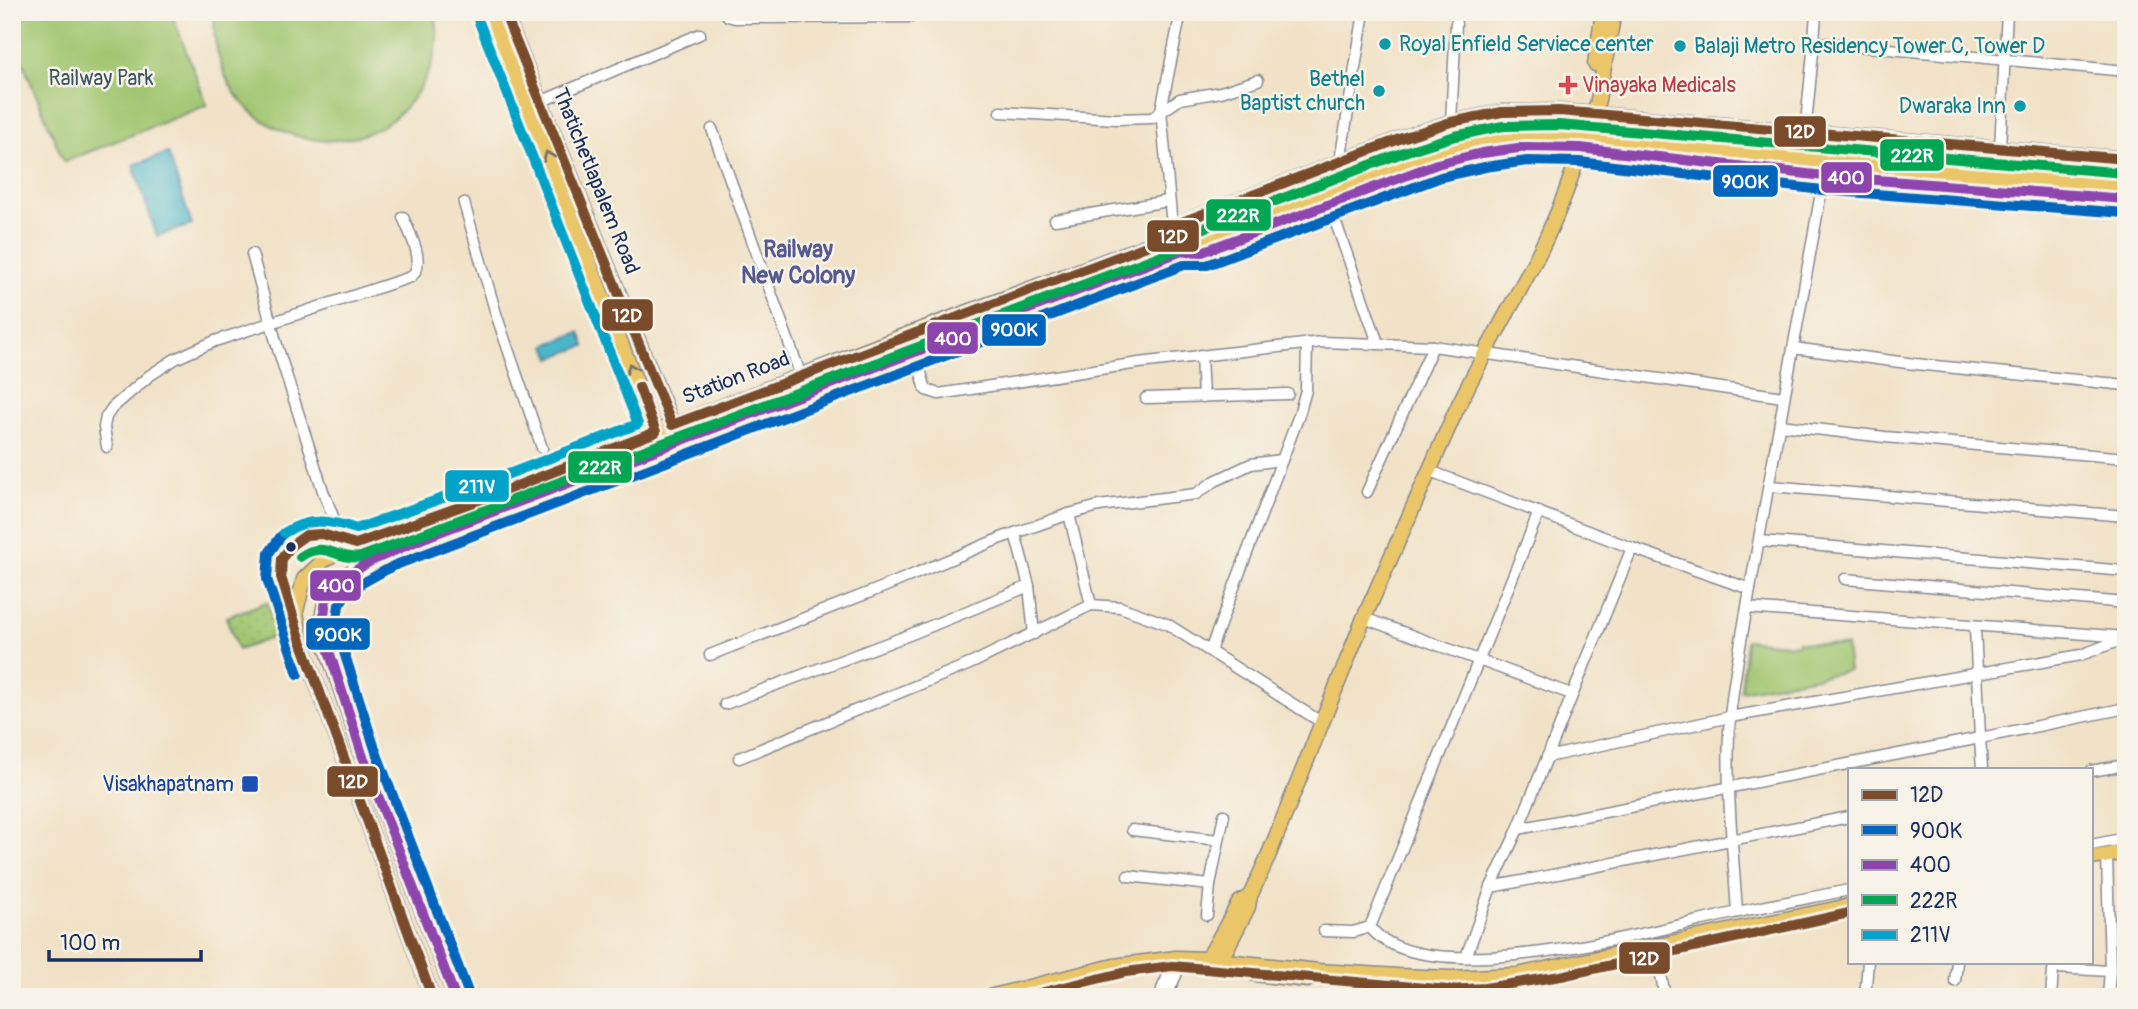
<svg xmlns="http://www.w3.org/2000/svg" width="2138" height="1009" viewBox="0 0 2138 1009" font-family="Pangolin,sans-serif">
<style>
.park{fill:#a0c670;stroke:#5e7a67;stroke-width:2}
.garden{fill:url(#garden-dots);stroke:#5e7a67;stroke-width:2}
.water{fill:#4cb6c9;stroke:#347294;stroke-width:2}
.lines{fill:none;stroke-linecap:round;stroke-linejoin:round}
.minor-casing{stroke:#868892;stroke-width:13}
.major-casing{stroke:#868892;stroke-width:17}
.minor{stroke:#fff;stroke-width:10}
.major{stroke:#eac669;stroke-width:14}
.major-bridge-casing{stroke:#868892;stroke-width:17;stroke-linecap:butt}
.major-bridge{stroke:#eac669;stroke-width:14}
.bus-1-casing{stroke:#f7f3e8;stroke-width:16}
.bus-2-casing{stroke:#f7f3e8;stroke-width:16}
.bus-3-casing{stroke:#f7f3e8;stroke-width:16}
.bus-4-casing{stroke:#f7f3e8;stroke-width:16}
.bus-5-casing{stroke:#f7f3e8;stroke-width:16}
.bus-1{stroke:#7a4b2a;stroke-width:10}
.bus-2{stroke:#0065bd;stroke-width:10}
.bus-3{stroke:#8e44ad;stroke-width:10}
.bus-4{stroke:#00a651;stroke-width:10}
.bus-5{stroke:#01a3c8;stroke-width:10}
.oneway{stroke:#787363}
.culture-dot{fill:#0f9aa8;stroke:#f7f3e8;stroke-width:2.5}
.health-dot{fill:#e0444e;stroke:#f7f3e8;stroke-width:2.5}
.bus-dot{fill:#1b2f5e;stroke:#f7f3e8;stroke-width:2.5}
.transit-dot{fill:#1a4fb4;stroke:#f7f3e8;stroke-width:2.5}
.labels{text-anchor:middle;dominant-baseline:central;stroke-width:5;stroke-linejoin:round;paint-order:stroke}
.culture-label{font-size:21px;fill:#0d838f;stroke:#f7f3e8;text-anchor:start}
.park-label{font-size:21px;fill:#3c5562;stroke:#f7f3e8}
.health-label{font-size:21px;fill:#be3a42;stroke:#f7f3e8;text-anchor:start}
.street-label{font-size:21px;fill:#1b2f5e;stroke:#f7f3e8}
.transit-label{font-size:21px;fill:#164399;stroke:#f7f3e8;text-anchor:end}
.neighbourhood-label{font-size:23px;font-weight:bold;fill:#545991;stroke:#f7f3e8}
.line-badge{stroke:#f7f3e8;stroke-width:2.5}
.badge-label{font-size:19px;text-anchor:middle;font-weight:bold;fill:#fff}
</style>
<defs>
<pattern id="garden-dots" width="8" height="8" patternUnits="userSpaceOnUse" patternTransform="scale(1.75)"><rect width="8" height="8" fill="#a0c670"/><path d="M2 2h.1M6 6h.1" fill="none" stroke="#89aa63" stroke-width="1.8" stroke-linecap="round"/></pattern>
</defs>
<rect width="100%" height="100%" fill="#f7f3e8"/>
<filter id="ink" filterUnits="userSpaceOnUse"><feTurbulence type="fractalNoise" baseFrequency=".0143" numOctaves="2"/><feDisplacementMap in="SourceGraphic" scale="14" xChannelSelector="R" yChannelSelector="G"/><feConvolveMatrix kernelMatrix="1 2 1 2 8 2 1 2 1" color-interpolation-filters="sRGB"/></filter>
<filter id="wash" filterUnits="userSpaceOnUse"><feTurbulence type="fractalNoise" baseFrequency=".00686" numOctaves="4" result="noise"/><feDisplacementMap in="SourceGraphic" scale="28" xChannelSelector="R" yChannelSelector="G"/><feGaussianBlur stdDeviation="1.57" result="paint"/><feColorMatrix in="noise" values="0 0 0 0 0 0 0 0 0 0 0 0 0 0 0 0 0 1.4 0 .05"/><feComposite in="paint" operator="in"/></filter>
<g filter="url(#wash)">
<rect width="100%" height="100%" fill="#f1e2c7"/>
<g class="park">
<path d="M 12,12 L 171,12 L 207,105 L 64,162 L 12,37 Z"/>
<path d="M 216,12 L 435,12 C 440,35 436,59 425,79 C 416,96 404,112 387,123 C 332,160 250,135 225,75 C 217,55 211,33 216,12 Z"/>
<path d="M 1746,640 L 1796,645 L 1798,642 L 1846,646 L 1849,671 L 1741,691 Z"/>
</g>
<path class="garden" d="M 267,602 L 280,635 L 238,650 L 226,617 Z"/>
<g class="water">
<path d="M 168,153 L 192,225 L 157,236 L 133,165 Z"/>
<path d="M 580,332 L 585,346 L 551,358 L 546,345 Z"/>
</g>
</g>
<g filter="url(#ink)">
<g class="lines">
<defs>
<g id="minor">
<path d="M 725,12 L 728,16 L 735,18 L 911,17 L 918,12"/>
<path d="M 1814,42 L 1816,12"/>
<path d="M 540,102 L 700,34"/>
<path d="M 1000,112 L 1116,119 L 1152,118 L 1180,99 L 1221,92 L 1258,80"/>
<path d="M 1451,122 L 1456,23"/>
<path d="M 712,129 L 801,376"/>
<path d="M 1805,134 L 1814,42 L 2126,71"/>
<path d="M 2000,148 L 2007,12"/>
<path d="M 1340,161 L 1364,12"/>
<path d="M 464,203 L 497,317 L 542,448"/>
<path d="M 1330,206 L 1378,343"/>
<path d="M 1055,220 L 1168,201"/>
<path d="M 1173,236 L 1161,110 L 1181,12"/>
<path d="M 252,254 L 278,349 L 323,491 L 334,519"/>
<path d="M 1793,348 L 1915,364 L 2126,385"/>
<path d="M 915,352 L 926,390 L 939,394 L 1139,363 L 1322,342 L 1433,346 L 1783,397"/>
<path d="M 1201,355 L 1203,397"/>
<path d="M 1146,398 L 1288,394"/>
<path d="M 1780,425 L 1885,437 L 2126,458"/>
<path d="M 107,447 L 104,427 L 106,417 L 112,408 L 149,376 L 175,359 L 215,341 L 411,277 C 427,262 410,235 403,217"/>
<path d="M 1430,471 L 1632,548 L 1750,589 C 1743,632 1734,674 1730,717 C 1725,779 1733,850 1737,912"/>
<path d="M 1770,486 L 2126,516"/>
<path d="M 1367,492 L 1433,346"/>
<path d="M 1069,514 L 1091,605"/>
<path d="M 1015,533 L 1029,586 L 1034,634"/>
<path d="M 1760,541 L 2126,571"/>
<path d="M 1632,548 L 1518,829 L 1980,738 L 1982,769"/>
<path d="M 1845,579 L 2126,603"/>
<path d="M 1750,589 L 1824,176"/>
<path d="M 1747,608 L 2126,637"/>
<path d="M 1364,618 L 1571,694"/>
<path d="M 1975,627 L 1980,738 L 2126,708"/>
<path d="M 1210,651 L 1299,415 L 1306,390 L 1307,343"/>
<path d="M 710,655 L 886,586 L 1001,538 L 1069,514 L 1099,506 L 1196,494 L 1215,481 L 1251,464 L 1281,460"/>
<path d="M 725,704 L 909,635 L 1029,586"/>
<path d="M 1547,757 L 1730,717 L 2081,655 L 2126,638"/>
<path d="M 739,758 L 972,663 L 1091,605 L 1120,607 L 1167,624 L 1321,722"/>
<path d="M 2091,771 L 2126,765"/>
<path d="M 1132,830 L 1219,840"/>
<path d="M 2091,845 L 2126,838"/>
<path d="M 2107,855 L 2110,971 L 2108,997"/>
<path d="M 1128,876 L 1210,885"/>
<path d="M 1491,887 L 1849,817"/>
<path d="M 1207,915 L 1210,885 L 1224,815"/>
<path d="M 1370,927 C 1422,995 1655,930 1729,914 C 1769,905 1809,898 1849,890"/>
<path d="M 1324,931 L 1353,932 L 1370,927 L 1539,512"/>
<path d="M 1656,947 L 1665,997"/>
<path d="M 1466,957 L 1491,887 L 1518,829"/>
<path d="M 1955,981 L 1957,962"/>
<path d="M 1069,997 L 1071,984"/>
<path d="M 1162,997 L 1162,989 L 1176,958"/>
<path d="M 1166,997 L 1184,958"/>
<path d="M 1865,997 L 1868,962"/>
<path d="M 2051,997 L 2053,971 L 2056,968 L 2110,971"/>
</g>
<g id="major">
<path d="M 490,12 L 656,432 L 663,438"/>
<path d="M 504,12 L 667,411 L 672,425 L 672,433"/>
<path d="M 1595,64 L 1603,12"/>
<path d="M 1590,114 L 1597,105 L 1614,12"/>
<path d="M 1181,223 L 1402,138 L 1451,122 L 1502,112 L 1559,111 L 2126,159"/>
<path d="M 1197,251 L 1330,206 L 1437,164 L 1482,153 L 1526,147 L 1580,148 L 1824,176 L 2126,199"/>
<path d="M 2091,858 L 2126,852"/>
<path d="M 1205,964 L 1239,903 L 1250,896"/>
<path d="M 1216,969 L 1248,907 L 1250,896 L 1267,859 L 1364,618 L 1454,415 C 1496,323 1553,248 1580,148"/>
<path d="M 1254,974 L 1307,980"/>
<path d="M 1400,985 L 1464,990 L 1519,983"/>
<path d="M 432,997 L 300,638 L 296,611 L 304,579 L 324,560 L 342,549 L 501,492 L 898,338 L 1199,226"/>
<path d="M 455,997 L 362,754 L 326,645 C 322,627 320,608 330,591 C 346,564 426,538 456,526 L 1207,240"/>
<path d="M 989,997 L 1114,966 L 1176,958 L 1208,959 L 1319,971 L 1398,976 L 1450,978 L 1517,975 L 1849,906"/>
</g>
</defs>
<use href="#minor" class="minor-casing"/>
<use href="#major" class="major-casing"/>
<use href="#minor" class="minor"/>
<use href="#major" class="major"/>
<defs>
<g id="major-bridge">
<path d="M 1199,226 L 1416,145 L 1460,131 L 1504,121 L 1554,119 L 1587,122 L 1846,150 L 2000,161 L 2126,172"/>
<path d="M 1207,240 L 1419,159 L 1479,140 L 1543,133 L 1606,137 L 1845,163 L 2126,185"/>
</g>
</defs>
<use href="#major-bridge" class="major-bridge-casing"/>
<use href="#major-bridge" class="major-bridge"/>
<defs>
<g id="bus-1">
<path d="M 504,12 L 672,425 L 1173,236 L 1182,222 L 1402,138 L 1451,122 L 1502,112 L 1559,111 L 2126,159"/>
<path d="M 432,997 L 300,638 L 281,577 L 282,558 L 292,545 L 306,535 L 322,534 L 356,544 L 501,492 L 656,432 L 639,387"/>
<path d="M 1023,997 L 1126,972 L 1172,966 L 1448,990 L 1485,988 L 1561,976 L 1849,913"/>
</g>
<g id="bus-2">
<path d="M 281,536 L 269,553 L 267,579 L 298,674"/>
<path d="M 468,992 L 375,749 L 336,627 L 339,605 L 348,591 L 393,566 L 1184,265 L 1207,265 L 1441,177 L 1485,167 L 1527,161 L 1579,162 L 1823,190 L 2125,213"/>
</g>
<path id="bus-3" d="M 455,997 L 362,754 L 322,629 L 326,600 L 339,581 L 369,562 L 426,537 L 1182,251 L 1202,252 L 1437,164 L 1482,153 L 1526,147 L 1580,148 L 1824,176 L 2126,199"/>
<path id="bus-4" d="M 300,557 C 325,539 337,561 361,557 L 1178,249 L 1184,245 L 1191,233 L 1407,151 L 1455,136 L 1503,126 L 1559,125 L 2125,173"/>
<path id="bus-5" d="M 284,533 C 308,517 330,520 356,529 L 496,479 L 638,424 L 477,17"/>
</defs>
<use href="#bus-1" class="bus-1-casing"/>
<use href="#bus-2" class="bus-2-casing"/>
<use href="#bus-3" class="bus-3-casing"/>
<use href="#bus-4" class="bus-4-casing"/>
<use href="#bus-5" class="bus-5-casing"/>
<use href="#bus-1" class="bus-1"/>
<use href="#bus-2" class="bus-2"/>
<use href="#bus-3" class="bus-3"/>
<use href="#bus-4" class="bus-4"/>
<use href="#bus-5" class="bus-5"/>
</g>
<defs><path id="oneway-chevron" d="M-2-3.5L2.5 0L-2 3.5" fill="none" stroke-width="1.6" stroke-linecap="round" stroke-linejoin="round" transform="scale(1.75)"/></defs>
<g class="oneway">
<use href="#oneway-chevron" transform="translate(548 156) rotate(-112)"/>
<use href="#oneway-chevron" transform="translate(631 368) rotate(-112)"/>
</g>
</g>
<g class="culture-dot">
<circle cx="1385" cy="44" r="7"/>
<circle cx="1680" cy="46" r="7"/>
<circle cx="1379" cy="91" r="7"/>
<circle cx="2020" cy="106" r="7"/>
</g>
<path class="health-dot" d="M1564.5 74.5h7v7h7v7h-7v7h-7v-7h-7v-7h7z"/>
<circle class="bus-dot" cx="291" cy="547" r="6"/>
<rect class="transit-dot" x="241" y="775" width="18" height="18" rx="3.5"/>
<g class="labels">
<g class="culture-label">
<text x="1399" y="44">Royal Enfield Serviece center</text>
<text x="1694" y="46">Balaji Metro Residency Tower C, Tower D</text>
<text x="1365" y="79" text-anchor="end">Bethel<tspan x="1365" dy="24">Baptist church</tspan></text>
<text x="2006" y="106" text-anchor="end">Dwaraka Inn</text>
</g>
<g class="park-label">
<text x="101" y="78">Railway Park</text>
</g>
<g class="health-label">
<text x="1582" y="85">Vinayaka Medicals</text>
</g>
<g class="street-label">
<text transform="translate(596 181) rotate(68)">Thatichetlapalem Road</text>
<text transform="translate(736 378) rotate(-21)">Station Road</text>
</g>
<g class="transit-label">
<text x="234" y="784">Visakhapatnam</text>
</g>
<g class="neighbourhood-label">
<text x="798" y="249">Railway<tspan x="798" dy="26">New Colony</tspan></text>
</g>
</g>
<g class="line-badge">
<rect x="1773" y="115" width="54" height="33" rx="7" fill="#7a4b2a"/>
<rect x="1879" y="138" width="66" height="34" rx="7" fill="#00a651"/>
<rect x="1820" y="161" width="53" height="33" rx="7" fill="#8e44ad"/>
<rect x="1712" y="164" width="67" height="34" rx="7" fill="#0065bd"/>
<rect x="1205" y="198" width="67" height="34" rx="7" fill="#00a651"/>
<rect x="1146" y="219" width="54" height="34" rx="7" fill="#7a4b2a"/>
<rect x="601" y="298" width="53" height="34" rx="7" fill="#7a4b2a"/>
<rect x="981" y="313" width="66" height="34" rx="7" fill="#0065bd"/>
<rect x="926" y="321" width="53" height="34" rx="7" fill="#8e44ad"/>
<rect x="567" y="450" width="66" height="34" rx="7" fill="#00a651"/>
<rect x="444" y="469" width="66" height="34" rx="7" fill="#01a3c8"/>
<rect x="309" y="569" width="53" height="33" rx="7" fill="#8e44ad"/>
<rect x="305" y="617" width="66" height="34" rx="7" fill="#0065bd"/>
<rect x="326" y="765" width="53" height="33" rx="7" fill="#7a4b2a"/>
<rect x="1618" y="941" width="53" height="34" rx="7" fill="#7a4b2a"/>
</g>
<g class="badge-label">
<text x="1800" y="138">12D</text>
<text x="1912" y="162">222R</text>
<text x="1846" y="184">400</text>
<text x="1745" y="188">900K</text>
<text x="1238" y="222">222R</text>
<text x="1173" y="243">12D</text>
<text x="627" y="322">12D</text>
<text x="1014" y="336">900K</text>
<text x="953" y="345">400</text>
<text x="600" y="474">222R</text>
<text x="477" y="493">211V</text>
<text x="336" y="592">400</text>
<text x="338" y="641">900K</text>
<text x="353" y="788">12D</text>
<text x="1644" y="965">12D</text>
</g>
<rect width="2138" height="1009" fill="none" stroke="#f7f3e8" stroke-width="42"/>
<rect x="1848" y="768" width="245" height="196" fill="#f7f3e8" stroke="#9fa5b1" stroke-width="2"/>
<rect x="1862" y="790" width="35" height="10" fill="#7a4b2a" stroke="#9fa5b1" stroke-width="2"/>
<text x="1910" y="802" font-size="21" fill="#1b2f5e">12D</text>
<rect x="1862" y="825" width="35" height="10" fill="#0065bd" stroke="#9fa5b1" stroke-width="2"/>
<text x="1910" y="838" font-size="21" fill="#1b2f5e">900K</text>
<rect x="1862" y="860" width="35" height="10" fill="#8e44ad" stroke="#9fa5b1" stroke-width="2"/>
<text x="1910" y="872" font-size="21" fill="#1b2f5e">400</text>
<rect x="1862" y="895" width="35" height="10" fill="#00a651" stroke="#9fa5b1" stroke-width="2"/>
<text x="1910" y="908" font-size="21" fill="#1b2f5e">222R</text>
<rect x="1862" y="930" width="35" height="10" fill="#01a3c8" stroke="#9fa5b1" stroke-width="2"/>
<text x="1910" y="942" font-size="21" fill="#1b2f5e">211V</text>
<path d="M49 950v10h152v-10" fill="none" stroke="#1b2f5e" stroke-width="3.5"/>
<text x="60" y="950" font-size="21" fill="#1b2f5e" stroke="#f7f3e8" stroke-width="5" paint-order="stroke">100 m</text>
</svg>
